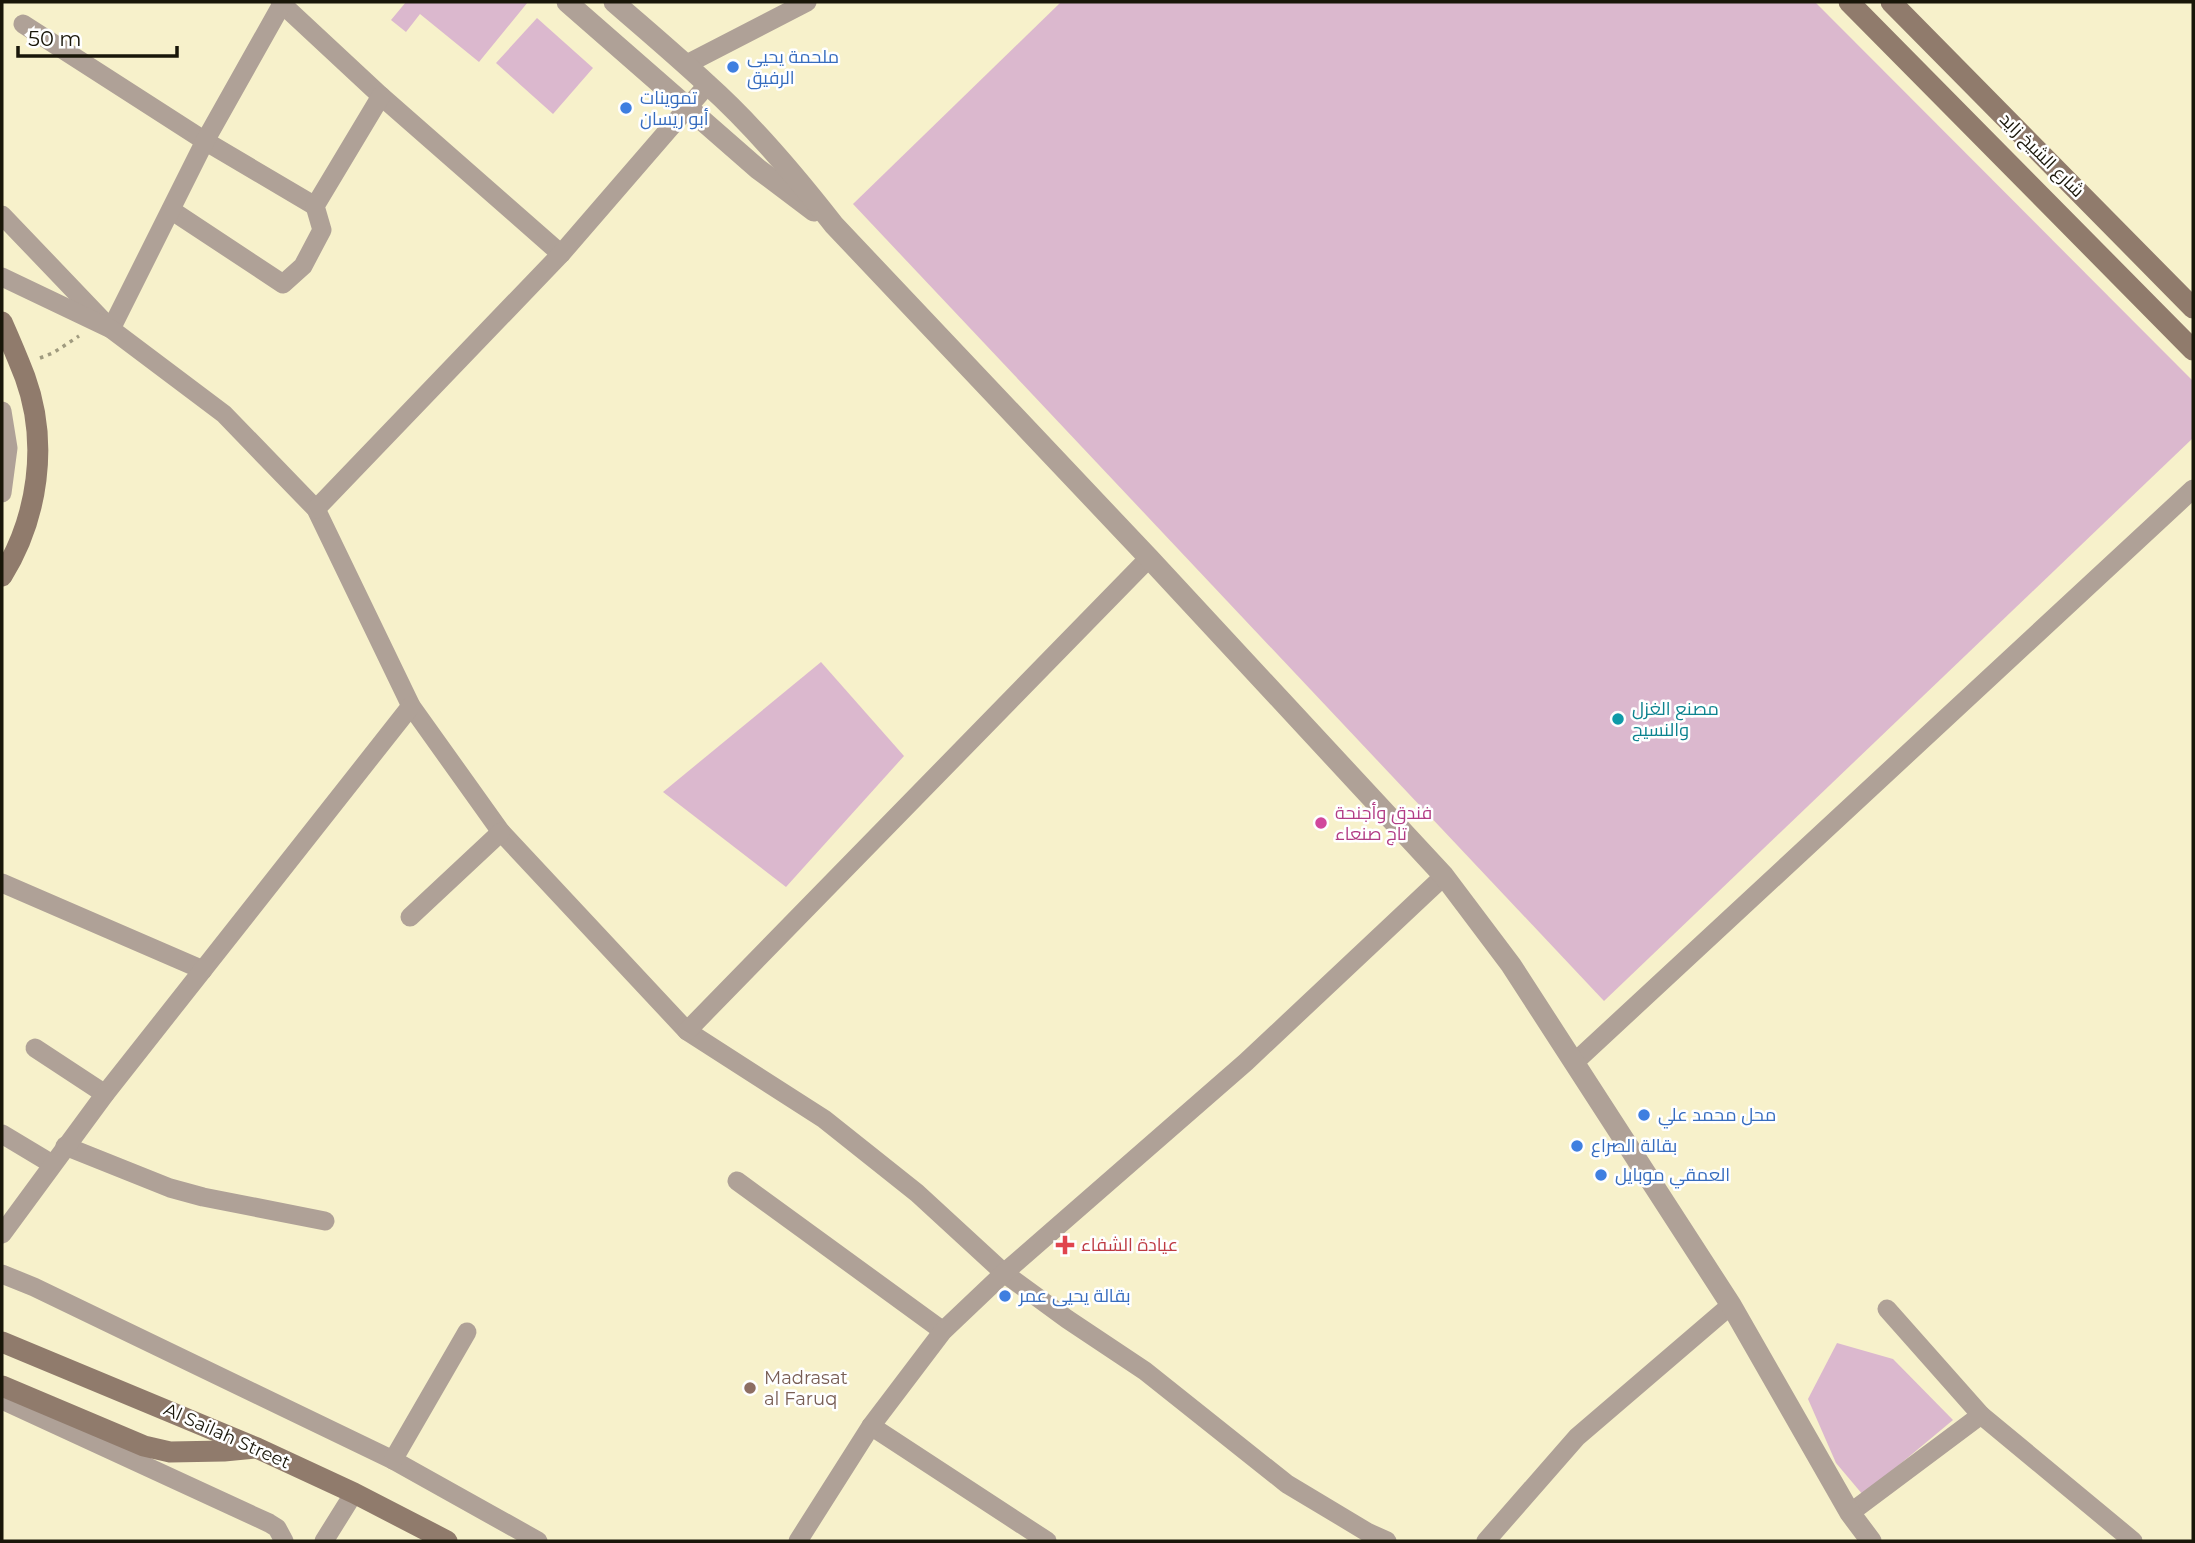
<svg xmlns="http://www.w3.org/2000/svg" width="2195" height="1543" viewBox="0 0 2195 1543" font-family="Montserrat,Cairo,sans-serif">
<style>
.building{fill:#dbb8ce}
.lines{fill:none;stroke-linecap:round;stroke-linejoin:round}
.path{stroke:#a09b7f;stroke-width:3.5;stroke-dasharray:3.5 5;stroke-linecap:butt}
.minor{stroke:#afa197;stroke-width:19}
.tertiary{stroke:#afa197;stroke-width:21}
.secondary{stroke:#907b6c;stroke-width:21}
.shop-dot{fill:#3f7fe0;stroke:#fff;stroke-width:2.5}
.culture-dot{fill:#0f9aa8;stroke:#fff;stroke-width:2.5}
.hotel-dot{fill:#d1479c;stroke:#fff;stroke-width:2.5}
.health-dot{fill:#e0444e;stroke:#fff;stroke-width:2.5}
.education-dot{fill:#8d6e63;stroke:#fff;stroke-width:2.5}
.labels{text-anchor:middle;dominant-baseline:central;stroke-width:5;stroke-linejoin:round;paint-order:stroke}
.shop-label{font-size:18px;fill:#366cbe;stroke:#fff;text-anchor:start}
.street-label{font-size:18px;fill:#191609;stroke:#fff}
.culture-label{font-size:18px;fill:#0d838f;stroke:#fff;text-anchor:start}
.hotel-label{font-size:18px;fill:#b23c85;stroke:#fff;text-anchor:start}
.health-label{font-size:18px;fill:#be3a42;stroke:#fff;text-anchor:start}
.education-label{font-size:18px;fill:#785e54;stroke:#fff;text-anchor:start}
</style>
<rect width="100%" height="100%" fill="#f7f1cb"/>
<g class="building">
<path d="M 406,2 L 528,2 L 479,62 L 420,14 L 406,32 L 391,20 Z"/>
<path d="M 1061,2 L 1815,2 L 2193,381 L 2193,438 L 1604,1001 L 853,204 Z"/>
<path d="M 537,18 L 593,68 L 553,114 L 496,63 Z"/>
<path d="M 821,662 L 904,756 L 786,887 L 663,792 Z"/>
<path d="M 1837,1343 L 1893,1359 L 1953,1420 L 1863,1495 L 1836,1463 L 1808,1399 Z"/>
</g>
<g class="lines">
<path class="path" d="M 40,358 L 53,353 L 79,336"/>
<g class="minor">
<path d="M 280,2 L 381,96 L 561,254"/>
<path d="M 23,24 L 205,141 L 315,206"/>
<path d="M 685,65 L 807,2"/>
<path d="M 171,210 L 283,284 L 303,266 L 322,230 L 315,206 L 381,96"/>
<path d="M 2,215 L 111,329 L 205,141 L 282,4"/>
<path d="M 2,277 L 111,329 L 224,414 L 316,509 L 411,706 L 501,832 L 687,1031 L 824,1119 L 917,1193 L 1004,1273 L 1067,1319 L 1145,1371 L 1287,1484 L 1367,1532 L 1387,1541"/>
<path d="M 2,411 L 8,448 L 2,493"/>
<path d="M 316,509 L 561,254 L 708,84"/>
<path d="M 2,883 L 203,970"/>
<path d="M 410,917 L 501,832"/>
<path d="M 687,1031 L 1149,558"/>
<path d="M 35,1048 L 105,1094"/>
<path d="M 1576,1061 L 2193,489"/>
<path d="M 2,1134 L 52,1164"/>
<path d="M 65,1146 L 170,1188 L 203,1197 L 325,1221"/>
<path d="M 737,1181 L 943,1331"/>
<path d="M 2,1234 L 105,1094 L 411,706"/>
<path d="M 2,1274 L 34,1287 L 393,1460 L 538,1541"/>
<path d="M 2,1400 L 269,1523 L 277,1528 L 284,1541"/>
<path d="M 1981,1415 L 2133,1541"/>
<path d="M 871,1426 L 1047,1541"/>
<path d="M 393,1460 L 467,1332"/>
<path d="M 1850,1513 L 1981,1415 L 1887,1309"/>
<path d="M 324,1541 L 354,1493"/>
<path d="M 798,1541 L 871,1426 L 943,1331 L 1004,1273 L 1246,1062 L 1444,876"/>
<path d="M 1486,1541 L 1577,1437 L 1731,1305"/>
</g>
<g class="tertiary">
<path d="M 567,2 L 758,169 L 814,211"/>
<path d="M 614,2 C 645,29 677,56 707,84 C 754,126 795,175 834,225 L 1149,558 L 1444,876 L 1511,965 L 1731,1305 L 1850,1513 L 1871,1541"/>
</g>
<g class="secondary">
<path d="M 1849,2 L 2193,350"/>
<path d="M 1891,2 L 2193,308"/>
<path d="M 2,322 C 10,340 18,359 25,377 C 49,443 38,518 2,576"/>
<path d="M 2,1342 L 257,1448 L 354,1493 L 447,1541"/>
<path d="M 2,1386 L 144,1446 L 170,1452 L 224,1451 L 255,1448"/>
</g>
</g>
<g class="shop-dot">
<circle cx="733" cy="67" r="7"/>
<circle cx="626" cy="108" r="7"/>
<circle cx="1644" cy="1115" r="7"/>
<circle cx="1577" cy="1146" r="7"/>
<circle cx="1601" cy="1175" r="7"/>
<circle cx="1005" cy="1296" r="7"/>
</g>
<circle class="culture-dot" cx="1618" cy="719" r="7"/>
<circle class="hotel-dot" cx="1321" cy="823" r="7"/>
<path class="health-dot" d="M1061.5 1234.5h7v7h7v7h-7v7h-7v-7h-7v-7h7z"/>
<circle class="education-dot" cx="750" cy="1388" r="7"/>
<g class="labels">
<g class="shop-label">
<text x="747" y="57">ملحمة يحيى<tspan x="747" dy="21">الرفيق</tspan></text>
<text x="640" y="98">تموينات<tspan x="640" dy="21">أبو ريسان</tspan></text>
<text x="1658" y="1115">محل محمد علي</text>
<text x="1591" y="1146">بقالة الصراع</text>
<text x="1615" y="1175">العمقي موبايل</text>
<text x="1019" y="1296">بقالة يحيى عمر</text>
</g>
<g class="street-label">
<text transform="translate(2042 155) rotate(45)">شارع الشيخ زايد</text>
<text transform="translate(227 1436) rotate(24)">Al Sailah Street</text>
</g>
<g class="culture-label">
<text x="1632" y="709">مصنع الغزل<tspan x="1632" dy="21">والنسيج</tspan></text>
</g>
<g class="hotel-label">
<text x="1335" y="813">فندق وأجنحة<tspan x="1335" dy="21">تاج صنعاء</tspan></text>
</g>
<g class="health-label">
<text x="1081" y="1245">عيادة الشفاء</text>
</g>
<g class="education-label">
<text x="764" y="1378">Madrasat<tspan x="764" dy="21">al Faruq</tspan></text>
</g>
</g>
<rect width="2195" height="1543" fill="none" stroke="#191609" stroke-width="7"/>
<path d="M18 46v10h159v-10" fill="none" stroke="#191609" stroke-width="3.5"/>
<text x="28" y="46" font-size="21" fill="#191609" stroke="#ffffff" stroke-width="5" paint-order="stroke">50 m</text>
</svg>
